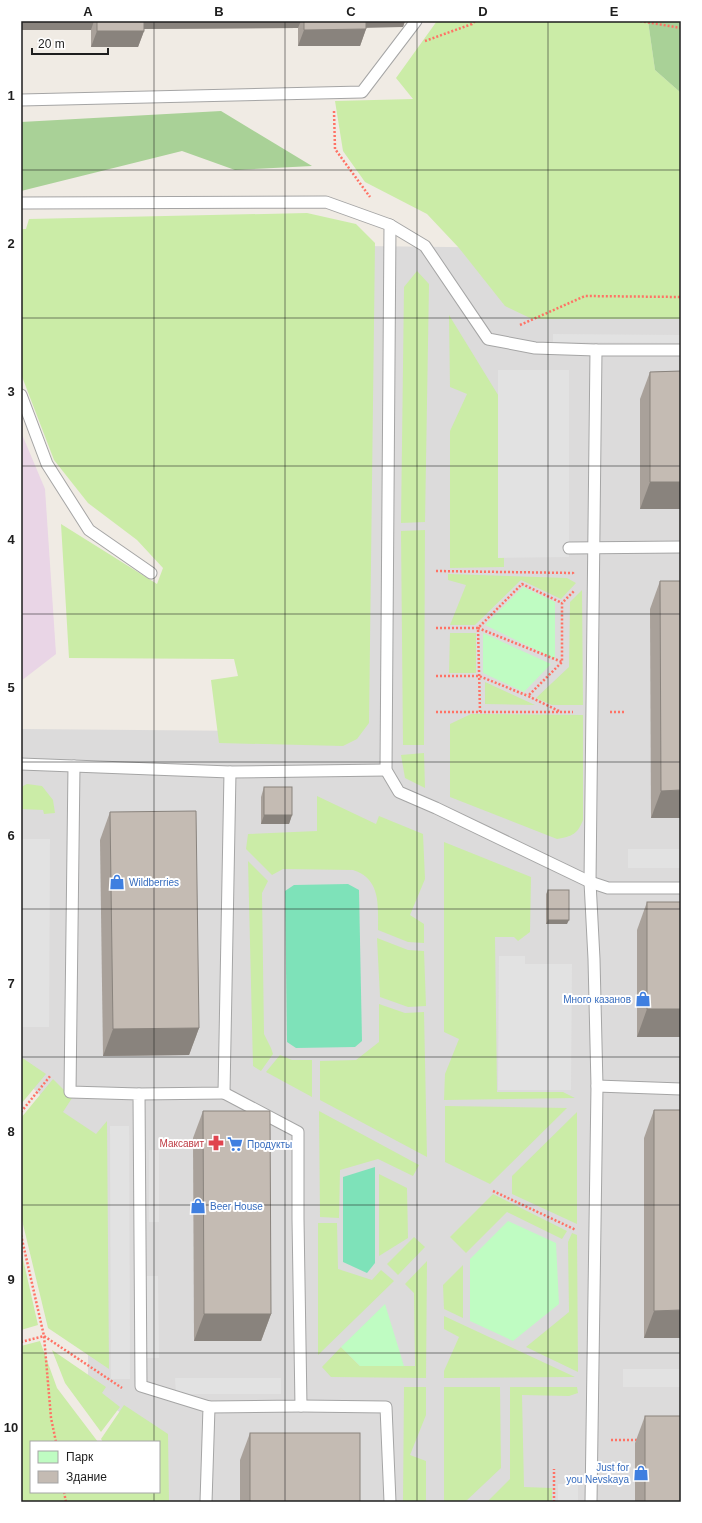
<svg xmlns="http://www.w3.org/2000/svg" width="702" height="1523" viewBox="0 0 702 1523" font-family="Arial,sans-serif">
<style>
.residential{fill:#dcdbdb}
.industrial{fill:#e9d5e6}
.grass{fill:#cbeca7}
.forest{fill:#a9d197}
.park{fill:#bffcc2}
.pitch{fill:#7ee2b9}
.parking{fill:#e2e2e2}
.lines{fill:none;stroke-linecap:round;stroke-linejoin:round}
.lane-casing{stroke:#a5a5a5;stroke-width:13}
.path{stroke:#ff7265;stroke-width:2.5;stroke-dasharray:2 2;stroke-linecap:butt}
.lane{stroke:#fff;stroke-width:11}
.wall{fill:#a9a19a}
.shaded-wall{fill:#89837d}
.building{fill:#c4bbb3;stroke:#89837d}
.grid{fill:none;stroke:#1e1e1e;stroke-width:1;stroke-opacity:0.55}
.labels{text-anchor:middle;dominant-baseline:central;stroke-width:4;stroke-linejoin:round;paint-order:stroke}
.shop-label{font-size:10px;fill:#366cbe;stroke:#fff;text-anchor:start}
.health-label{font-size:10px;fill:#be3a42;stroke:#fff;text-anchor:end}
.neatline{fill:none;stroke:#1e1e1e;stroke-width:1.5}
.grid-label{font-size:13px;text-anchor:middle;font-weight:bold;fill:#1e1e1e}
</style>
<rect width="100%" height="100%" fill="#f0ebe4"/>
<path class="residential" d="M 362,246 L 681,250 L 681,1502 L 160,1502 L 159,1442 L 88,1388 L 88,1140 L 21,1077 L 21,729 L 358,732 Z"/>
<path class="industrial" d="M 21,432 L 45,489 L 56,654 L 21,681 Z"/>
<g class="grass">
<path d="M 437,21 L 648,21 L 655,70 L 681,93 L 681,319 L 532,319 L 505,306 L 459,248 L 427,214 L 365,182 L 343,151 L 335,101 L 413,99 L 396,78 Z"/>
<path d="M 307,213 L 356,224 L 375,243 L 369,723 L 357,739 L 343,746 L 219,743 L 211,680 L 238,676 L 234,659 L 69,658 L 61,524 L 157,584 L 163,568 L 137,540 L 88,503 L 54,460 L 21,374 L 21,229 L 26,229 L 29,219 Z"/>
<path d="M 417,271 L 429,284 L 425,522 L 401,523 L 404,287 Z"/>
<path d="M 449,315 L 503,403 L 504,567 L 450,568 L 450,431 L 467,394 L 450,387 Z"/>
<path d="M 425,530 L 424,745 L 403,745 L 401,531 Z"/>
<path d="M 448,574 L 567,578 L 576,583 L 561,599 L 521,580 L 475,625 L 450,625 L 466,585 L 448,580 Z"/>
<path d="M 582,590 L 583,705 L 552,705 L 536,698 L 569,667 L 570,602 Z"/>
<path d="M 450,633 L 476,633 L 476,673 L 449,673 Z"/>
<path d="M 485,682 L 535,705 L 485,704 Z"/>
<path d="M 471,714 L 583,715 L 583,820 C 577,835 572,836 557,839 L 450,797 L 450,724 Z"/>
<path d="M 424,753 L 425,788 L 405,778 L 401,755 Z"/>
<path d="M 27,784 L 42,786 L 53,800 L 55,813 L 44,814 L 43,810 L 21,809 L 21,787 Z"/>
<path d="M 317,796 L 376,824 L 379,816 L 423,834 L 425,879 L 410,915 L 424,924 L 424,943 L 408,942 L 378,930 C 378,905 381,879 353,870 L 283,869 L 272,875 L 246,849 L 248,834 L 317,831 Z"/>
<path d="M 444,842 L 531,877 L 530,932 L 518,941 L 514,937 L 495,937 L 497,1092 L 563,1092 L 575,1098 L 444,1100 L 445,1074 L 459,1039 L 444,1032 Z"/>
<path d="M 248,861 L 268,881 L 262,893 L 264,1034 L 271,1048 L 273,1054 L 261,1071 L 253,1066 Z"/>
<path d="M 377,938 L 408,950 L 424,951 L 426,1006 L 408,1007 L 380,997 Z"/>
<path d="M 379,1004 L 405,1013 L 424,1012 L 427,1157 L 320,1100 L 320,1061 L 356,1060 L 379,1042 Z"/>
<path d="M 280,1055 L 292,1060 L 312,1060 L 312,1097 L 266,1072 Z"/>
<path d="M 21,1057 L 46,1074 L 21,1104 Z"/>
<path d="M 53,1079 L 72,1098 L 63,1112 L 96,1134 L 107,1121 L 109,1369 L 48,1328 L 21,1216 L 21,1118 Z"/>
<path d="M 445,1106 L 567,1108 L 490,1184 L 445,1162 Z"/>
<path d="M 319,1111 L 419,1165 L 413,1176 L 378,1159 L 340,1170 L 339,1218 L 320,1217 Z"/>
<path d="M 577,1112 L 577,1224 L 512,1194 L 512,1176 Z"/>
<path d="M 379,1174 L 407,1188 L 408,1238 L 379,1256 Z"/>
<path d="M 493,1194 L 567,1231 L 562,1239 L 507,1212 L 466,1253 L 450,1237 Z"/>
<path d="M 318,1223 L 337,1223 L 338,1269 L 372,1280 L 381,1270 L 394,1281 L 318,1355 Z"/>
<path d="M 572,1233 L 577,1235 L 578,1372 L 526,1347 L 569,1312 L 568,1242 Z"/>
<path d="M 414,1237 L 425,1247 L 398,1275 L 387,1264 Z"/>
<path d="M 21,1250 L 38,1325 L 21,1330 Z"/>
<path d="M 427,1261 L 426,1378 L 331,1377 L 322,1367 L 341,1347 L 360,1366 L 415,1366 L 414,1293 L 405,1284 Z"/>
<path d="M 463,1265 L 463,1318 L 444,1309 L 443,1285 Z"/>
<path d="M 444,1316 L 575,1377 L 444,1378 L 444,1371 L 459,1337 L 444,1329 Z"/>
<path d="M 40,1341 L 57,1388 L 98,1442 L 31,1442 L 31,1492 L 159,1492 L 159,1442 L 103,1442 L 101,1439 L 124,1405 L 168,1434 L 169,1502 L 21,1502 L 21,1346 Z"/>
<path d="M 52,1350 L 106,1387 L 102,1393 L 120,1407 L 101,1432 L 65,1383 Z"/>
<path d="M 404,1387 L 426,1387 L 426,1415 L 410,1455 L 426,1461 L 426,1502 L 403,1502 Z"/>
<path d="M 444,1387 L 500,1387 L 501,1468 L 465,1502 L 444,1502 Z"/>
<path d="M 510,1387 L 577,1387 L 578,1393 L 569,1396 L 522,1395 L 524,1487 L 552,1488 L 552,1502 L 487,1502 L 510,1479 Z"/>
</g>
<g class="forest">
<path d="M 648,21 L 681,21 L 681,93 L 655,70 Z"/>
<path d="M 221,111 L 312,166 L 235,170 L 182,151 L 21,191 L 21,122 Z"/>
</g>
<g class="park">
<path d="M 523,587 L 555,602 L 555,659 L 485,625 Z"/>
<path d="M 483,633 L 551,664 L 524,692 L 483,673 Z"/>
<path d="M 508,1221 L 556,1243 L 559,1304 L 513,1341 L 470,1321 L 470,1259 Z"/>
<path d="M 385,1304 L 404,1366 L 360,1366 L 341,1347 Z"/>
</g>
<g class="pitch">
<path d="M 348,884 L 359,890 L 362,1041 L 355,1047 L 296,1048 L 287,1042 L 285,891 L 294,885 Z"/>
<path d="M 375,1167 L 375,1263 L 367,1273 L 343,1262 L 343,1177 Z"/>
</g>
<g class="parking">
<path d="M 553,334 L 681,335 L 681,343 L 553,342 Z"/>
<path d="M 498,370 L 569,370 L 569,557 L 498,558 Z"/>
<path d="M 21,839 L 50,839 L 49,1027 L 21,1027 Z"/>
<rect x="628" y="849" width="53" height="19"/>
<path d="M 499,956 L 525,956 L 525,964 L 572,964 L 571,1090 L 498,1090 Z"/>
<path d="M 110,1126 L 129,1126 L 130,1379 L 111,1379 Z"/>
<rect x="149" y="1150" width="10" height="72"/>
<path d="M 145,1276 L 158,1276 L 159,1358 L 146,1358 Z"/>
<rect x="623" y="1369" width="58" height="18"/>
<path d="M 175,1378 L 281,1378 L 281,1394 L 176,1394 Z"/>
<rect x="558" y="1484" width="20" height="18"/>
</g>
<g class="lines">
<defs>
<g id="lane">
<path d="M 21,100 L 362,92 L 416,21"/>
<path d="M 21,203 L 326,202 L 390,225 L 386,770 L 399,792 L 436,808 L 590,882 L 608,888 L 681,888"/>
<path d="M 390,225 L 425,246 L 488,339 L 535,348 L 596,350 L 681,350"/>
<path d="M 21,395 L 47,464 L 89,530 L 151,573"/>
<path d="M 569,548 L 681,547"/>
<path d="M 21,764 L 230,772 L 386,770"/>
<path d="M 74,766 L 70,1092 L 139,1094 L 141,1386 L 209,1407 L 206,1502"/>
<path d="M 597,1086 L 681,1089"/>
<path d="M 139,1094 L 224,1093 L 230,772"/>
<path d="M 301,1406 L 386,1407 L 390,1502"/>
<path d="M 209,1407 L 301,1406 L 298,1219 L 298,1132 L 224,1093"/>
<path d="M 591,1502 L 597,1086 L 594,959 L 590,882 L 596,350"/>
</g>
</defs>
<use href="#lane" class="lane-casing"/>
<g class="path">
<path d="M 640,21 L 681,28"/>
<path d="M 425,41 L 472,24 L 475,21"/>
<path d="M 334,111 L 335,149 L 370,197"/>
<path d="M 520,325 L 585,296 L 681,297"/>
<path d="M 436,571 L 573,573 L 574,575"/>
<path d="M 436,628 L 478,628 L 522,584 L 562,603"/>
<path d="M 436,676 L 479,676 L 528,696"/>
<path d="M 559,711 L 528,696 L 562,662 L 562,603 L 574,591"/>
<path d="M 436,712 L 573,712"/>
<path d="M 480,712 L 478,628 L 562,662"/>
<path d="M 610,712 L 624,712"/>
<path d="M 21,1112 L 51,1075"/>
<path d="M 493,1191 L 576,1230"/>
<path d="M 21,1235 L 44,1336 L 51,1418 L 56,1442"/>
<path d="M 21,1342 L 44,1336 L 122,1388"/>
<path d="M 611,1440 L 638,1440"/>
<path d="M 64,1492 L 66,1502"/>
<path d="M 554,1502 L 554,1469"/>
</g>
<use href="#lane" class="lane"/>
</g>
<g class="wall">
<path d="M 21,21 L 405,21 L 403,27 L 366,27 L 366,29 L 360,46 L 298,46 L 298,28 L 144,29 L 144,31 L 138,47 L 91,47 L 91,30 L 21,30 Z"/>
<path d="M 681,371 L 681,509 L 640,509 L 640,399 L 650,372 Z"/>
<path d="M 660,581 L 681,581 L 681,818 L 651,818 L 650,609 Z"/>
<path d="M 264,787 L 292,815 L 289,824 L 261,824 L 261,797 Z"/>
<path d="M 110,812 L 199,1028 L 189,1055 L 103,1056 L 100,840 Z"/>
<path d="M 548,890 L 567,924 L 546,924 L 546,894 Z"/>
<path d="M 647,902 L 681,1037 L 637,1037 L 637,930 Z"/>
<path d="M 654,1110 L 681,1338 L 644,1338 L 644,1138 Z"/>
<path d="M 203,1111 L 271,1314 L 261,1341 L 194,1341 L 193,1138 Z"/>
<path d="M 645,1416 L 681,1502 L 635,1502 L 635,1443 Z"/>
<path d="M 250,1433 L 360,1502 L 240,1502 L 240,1460 Z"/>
</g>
<g class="shaded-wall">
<path d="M 21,21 L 94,21 L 91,30 L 21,30 Z"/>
<path d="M 141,21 L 301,21 L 298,28 L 138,29 Z"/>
<path d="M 363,21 L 405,21 L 403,27 L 360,28 Z"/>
<path d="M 366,29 L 360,46 L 298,46 L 304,30 Z"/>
<path d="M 97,31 L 144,31 L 138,47 L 91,47 Z"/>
<path d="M 650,482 L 681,482 L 681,509 L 640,509 Z"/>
<path d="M 681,790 L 681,818 L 651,818 L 661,791 Z"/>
<path d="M 264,815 L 292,815 L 289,824 L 261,824 Z"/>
<path d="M 548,920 L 569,920 L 567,924 L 546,924 Z"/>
<path d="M 647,1009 L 681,1009 L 681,1037 L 637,1037 Z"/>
<path d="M 199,1028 L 189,1055 L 103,1056 L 113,1029 Z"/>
<path d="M 681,1310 L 681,1338 L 644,1338 L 654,1311 Z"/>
<path d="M 204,1314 L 271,1314 L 261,1341 L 194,1341 Z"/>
</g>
<g class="building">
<rect x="97" y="21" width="47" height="10"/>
<path d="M 304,21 L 366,21 L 366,29 L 304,30 Z"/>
<path d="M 681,371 L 681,482 L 650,482 L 650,372 Z"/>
<path d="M 660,581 L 681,581 L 681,790 L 661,791 Z"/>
<rect x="264" y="787" width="28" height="28"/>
<path d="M 196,811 L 199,1028 L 113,1029 L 110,812 Z"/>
<rect x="548" y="890" width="21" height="30"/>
<rect x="647" y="902" width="34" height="107"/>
<path d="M 654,1110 L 681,1110 L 681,1310 L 654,1311 Z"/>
<path d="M 203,1111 L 270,1111 L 271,1314 L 204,1314 Z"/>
<rect x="645" y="1416" width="36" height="86"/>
<rect x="250" y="1433" width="110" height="69"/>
</g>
<path class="grid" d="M 154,21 L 154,1442M 285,21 L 285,1502M 417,21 L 417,1502M 548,21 L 548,1502M 21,170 L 681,170M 21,318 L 681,318M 21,466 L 681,466M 21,614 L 681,614M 21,762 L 681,762M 21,909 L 681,909M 21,1057 L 681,1057M 21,1205 L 681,1205M 21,1353 L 681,1353M 154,1492 L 154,1502"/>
<defs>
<symbol id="shop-bare" viewBox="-9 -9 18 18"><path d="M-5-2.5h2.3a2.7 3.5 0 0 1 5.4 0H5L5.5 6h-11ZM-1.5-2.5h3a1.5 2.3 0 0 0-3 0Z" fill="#3f7fe0" stroke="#fff" stroke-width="2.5" paint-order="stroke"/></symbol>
<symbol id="pharmacy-bare" viewBox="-9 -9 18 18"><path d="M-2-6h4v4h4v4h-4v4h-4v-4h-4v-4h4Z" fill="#e0444e" stroke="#fff" stroke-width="2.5" paint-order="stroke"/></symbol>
<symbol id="supermarket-bare" viewBox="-9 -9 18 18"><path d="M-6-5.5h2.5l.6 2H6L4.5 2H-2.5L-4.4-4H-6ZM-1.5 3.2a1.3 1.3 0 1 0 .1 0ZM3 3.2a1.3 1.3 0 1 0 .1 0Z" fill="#3f7fe0" stroke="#fff" stroke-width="2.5" paint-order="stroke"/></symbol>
</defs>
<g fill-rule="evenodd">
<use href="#shop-bare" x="106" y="871" width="22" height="22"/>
<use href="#shop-bare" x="632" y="988" width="22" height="22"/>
<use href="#pharmacy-bare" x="205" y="1132" width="22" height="22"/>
<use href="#supermarket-bare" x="224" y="1133" width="22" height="22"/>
<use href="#shop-bare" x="187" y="1195" width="22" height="22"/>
<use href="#shop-bare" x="630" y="1462" width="22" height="22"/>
</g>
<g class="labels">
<g class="shop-label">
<text x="129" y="882">Wildberries</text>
<text x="631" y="999" text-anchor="end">Много казанов</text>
<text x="247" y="1144">Продукты</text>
<text x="210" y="1206">Beer House</text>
<text x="629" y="1467" text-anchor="end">Just for<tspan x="629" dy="12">you Nevskaya</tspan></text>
</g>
<g class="health-label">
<text x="204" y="1143">Максавит</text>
</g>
</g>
<rect width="702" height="1523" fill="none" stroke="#ffffff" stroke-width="44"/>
<rect x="30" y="1441" width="130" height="52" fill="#ffffff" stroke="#a5a5a5"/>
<rect x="38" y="1451" width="20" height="12" fill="#bffcc2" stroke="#a5a5a5"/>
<text x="66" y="1461" font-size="12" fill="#1e1e1e">Парк</text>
<rect x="38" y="1471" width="20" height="12" fill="#c4bbb3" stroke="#a5a5a5"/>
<text x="66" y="1481" font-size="12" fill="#1e1e1e">Здание</text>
<path d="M32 48v6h76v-6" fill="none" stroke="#1e1e1e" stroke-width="2"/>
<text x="38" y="48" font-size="12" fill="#1e1e1e" stroke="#ffffff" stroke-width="3" paint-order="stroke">20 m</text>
<rect x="22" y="22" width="658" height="1479" class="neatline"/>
<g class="grid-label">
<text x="88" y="16">A</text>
<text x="219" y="16">B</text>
<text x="351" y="16">C</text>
<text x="483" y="16">D</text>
<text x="614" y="16">E</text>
<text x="11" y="100">1</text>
<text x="11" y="248">2</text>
<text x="11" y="396">3</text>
<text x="11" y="544">4</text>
<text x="11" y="692">5</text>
<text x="11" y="840">6</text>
<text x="11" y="988">7</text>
<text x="11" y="1136">8</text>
<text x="11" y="1284">9</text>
<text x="11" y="1432">10</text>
</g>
</svg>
